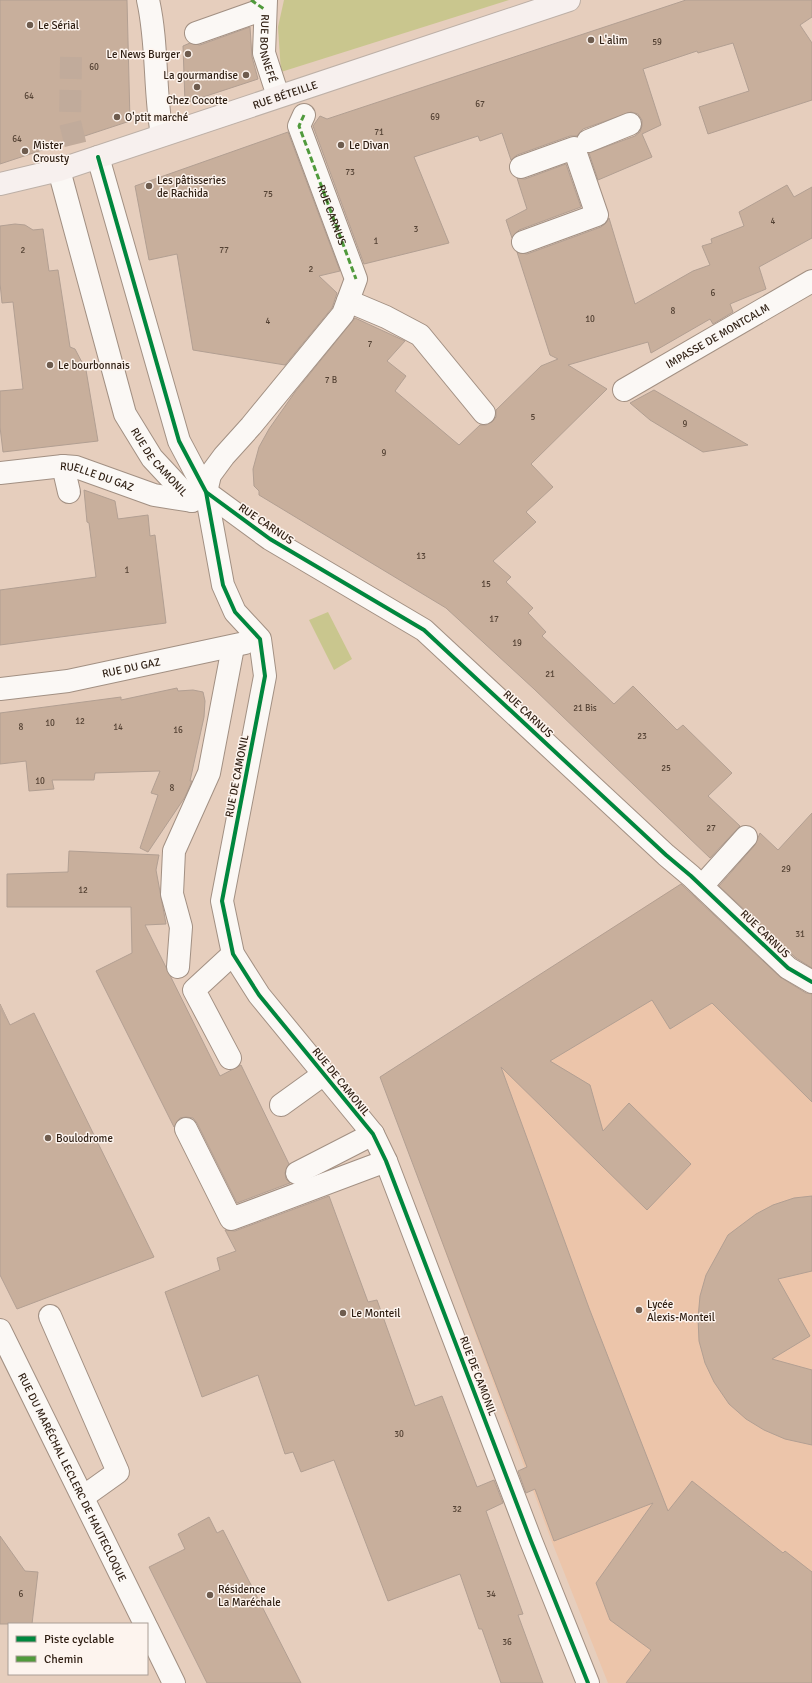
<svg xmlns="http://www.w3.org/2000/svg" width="812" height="1683" viewBox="0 0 812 1683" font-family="Signika,sans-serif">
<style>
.built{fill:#ecc5aa}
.green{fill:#c9c68e}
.building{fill:#c8af9c;stroke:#b29f92}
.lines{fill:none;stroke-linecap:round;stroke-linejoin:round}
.minor-tunnel{stroke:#c1ab9b;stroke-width:22;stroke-dasharray:22 11;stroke-linecap:butt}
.minor-casing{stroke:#a29083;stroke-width:24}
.major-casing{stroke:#bdb0a7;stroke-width:24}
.minor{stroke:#fbf8f5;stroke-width:22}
.major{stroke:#f7f0ee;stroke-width:22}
.quiet{stroke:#509a3c;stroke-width:3;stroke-dasharray:6 3;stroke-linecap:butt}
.cycleway-casing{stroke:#fdf4ee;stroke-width:6}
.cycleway{stroke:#00873e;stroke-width:4}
.poi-dot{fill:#6e5c4e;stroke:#fdf4ee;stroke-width:1.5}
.labels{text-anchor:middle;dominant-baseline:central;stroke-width:3;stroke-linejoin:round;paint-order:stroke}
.number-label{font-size:9px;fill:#544234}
.poi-label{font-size:11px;fill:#2e1e12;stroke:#fdf4ee;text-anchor:start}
.street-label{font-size:11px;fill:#2e1e12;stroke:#fdf4ee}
</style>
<rect width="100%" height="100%" fill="#e6cebd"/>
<path class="built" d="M 677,886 L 812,1022 L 812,1683 L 608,1683 L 552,1542 L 381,1077 Z"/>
<g class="green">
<path d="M 284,0 L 509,0 L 281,72 L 278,27 Z"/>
<path d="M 328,612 L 352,659 L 334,670 L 309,620 Z"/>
</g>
<g class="building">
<path d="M 0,0 L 127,0 L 130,121 L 0,164 Z"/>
<path d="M 686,0 L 812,0 L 812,17 L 800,25 L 812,43 L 812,100 L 708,134 L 699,107 L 749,91 L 733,43 L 698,53 L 697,51 L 643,69 L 661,125 L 642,134 L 652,157 L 598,180 L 589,153 L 635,136 L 640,132 L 642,126 L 642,120 L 638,114 L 631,112 L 583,129 L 577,136 L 570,136 L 517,155 L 511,160 L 502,133 L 480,141 L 478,136 L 414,157 L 449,243 L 364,264 L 313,126 L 320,116 L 327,119 Z"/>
<path d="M 250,27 L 252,57 L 258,79 L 185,103 L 183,46 L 190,43 L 200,45 Z"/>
<path d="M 288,132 L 340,271 L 319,276 L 337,293 L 332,308 L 285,365 L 193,350 L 177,254 L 149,260 L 135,186 Z"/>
<path d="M 566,164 L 581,207 L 519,230 L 512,238 L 506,220 L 527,209 L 517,178 L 525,179 Z"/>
<path d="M 787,185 L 794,197 L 812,187 L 812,238 L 759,267 L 766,289 L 730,304 L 733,312 L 713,324 L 710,319 L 651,353 L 648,342 L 568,365 L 607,389 L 531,464 L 553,487 L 526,512 L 536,522 L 493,561 L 511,577 L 506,582 L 533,608 L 528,613 L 546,632 L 542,636 L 614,704 L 633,686 L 677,730 L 683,725 L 732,773 L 708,796 L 740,826 L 710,858 L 534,689 L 446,608 L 259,495 L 259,491 L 254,486 L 253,469 L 259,447 L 269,429 L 295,392 L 355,318 L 405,341 L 387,361 L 406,376 L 395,391 L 459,445 L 480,425 L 486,425 L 492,422 L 496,417 L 496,410 L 541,366 L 558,359 L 550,355 L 517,252 L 527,254 L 601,227 L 606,223 L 609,218 L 635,304 L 693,271 L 710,265 L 702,246 L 712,243 L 711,239 L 744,226 L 739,212 Z"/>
<path d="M 15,224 L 25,225 L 33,230 L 43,229 L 49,271 L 58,270 L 70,347 L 75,349 L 86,370 L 98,441 L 3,452 L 0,427 L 0,391 L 23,389 L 13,302 L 2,303 L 0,283 L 0,226 Z"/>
<path d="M 654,390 L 748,445 L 703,452 L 650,420 L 630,403 Z"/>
<path d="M 84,490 L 115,501 L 118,519 L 148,515 L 150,536 L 155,535 L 166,623 L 0,645 L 0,590 L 96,577 L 89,523 L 87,522 Z"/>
<path d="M 177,688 L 178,691 L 193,690 L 203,692 L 205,701 L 204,717 L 190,781 L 192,781 L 185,797 L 148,852 L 140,848 L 158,795 L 151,793 L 160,771 L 95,773 L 94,780 L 52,780 L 54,789 L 29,791 L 26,761 L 0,764 L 0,713 L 121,697 L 121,700 Z"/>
<path d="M 812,813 L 812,968 L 796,958 L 719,886 L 755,845 L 760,833 L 778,850 Z"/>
<path d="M 69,851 L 159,855 L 156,870 L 166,924 L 145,925 L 220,1076 L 241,1065 L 289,1164 L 285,1173 L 286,1179 L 290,1183 L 237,1203 L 197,1123 L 193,1118 L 186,1117 L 180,1118 L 174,1127 L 96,971 L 132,953 L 131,907 L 7,907 L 7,874 L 68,872 Z"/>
<path d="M 681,884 L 780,977 L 806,993 L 812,994 L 812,1102 L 712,1003 L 670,1029 L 652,1000 L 550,1061 L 590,1085 L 603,1131 L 629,1103 L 691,1164 L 647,1210 L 501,1067 L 589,1308 L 668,1511 L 692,1481 L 783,1553 L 785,1551 L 812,1572 L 812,1683 L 626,1683 L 651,1650 L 610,1620 L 596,1583 L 653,1503 L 554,1541 L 535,1489 L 526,1493 L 518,1471 L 527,1467 L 380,1077 Z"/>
<path d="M 0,1004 L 10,1025 L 34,1013 L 154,1257 L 17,1309 L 0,1275 Z"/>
<path d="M 329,1196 L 368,1302 L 377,1300 L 415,1406 L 442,1396 L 477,1487 L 494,1480 L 503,1503 L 486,1511 L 523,1614 L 518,1615 L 543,1683 L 501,1683 L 482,1629 L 479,1629 L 460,1574 L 388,1601 L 334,1460 L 301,1472 L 293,1452 L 285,1454 L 258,1375 L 202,1397 L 165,1292 L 220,1270 L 217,1258 L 236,1251 L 225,1230 L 235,1231 Z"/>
<path d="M 812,1196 L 812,1271 L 778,1279 L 810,1336 L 772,1359 L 812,1370 L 812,1445 L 785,1439 L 764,1430 L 746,1419 L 729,1404 L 714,1382 L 705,1363 L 699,1341 L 698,1318 L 700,1296 L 706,1275 L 728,1235 L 756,1214 L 773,1205 L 794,1198 Z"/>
<path d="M 209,1517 L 217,1533 L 223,1530 L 301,1683 L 207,1683 L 149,1567 L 185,1549 L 178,1534 Z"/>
<path d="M 0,1536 L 25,1571 L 38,1572 L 32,1624 L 0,1624 Z"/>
</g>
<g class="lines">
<g class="minor-tunnel">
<path d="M 71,57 L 70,122 L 80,163"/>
<path d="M 0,1009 L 2,1008"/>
</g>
<defs>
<g id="minor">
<path d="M 148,0 C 158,44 154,90 162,135"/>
<path id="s1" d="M 266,0 L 264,53 L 278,96"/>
<path d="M 196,33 L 264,9"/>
<path d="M 588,141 L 630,124"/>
<path d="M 98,157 L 179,441 L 206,492 L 223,585 L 235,612 L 260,639 L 265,676 L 222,901 L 233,954 L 259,995 L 373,1134 L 386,1161 L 531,1541 L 588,1683"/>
<path d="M 521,167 L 574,148 L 597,215 L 523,242"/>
<path id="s2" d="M 59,170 L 125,414 L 152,458 L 192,501"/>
<path d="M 348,301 L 386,317 L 420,335 L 484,413"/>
<path id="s3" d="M 624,390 L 812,281"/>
<path d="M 63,466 L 69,492"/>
<path id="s4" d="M 0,473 L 63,466 L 76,467 L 154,495 L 192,501"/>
<path d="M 206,492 L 270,539 L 424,630 L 666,855 L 691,876 L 788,968 L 812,982"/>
<path d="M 206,492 L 210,475 L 224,456 L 251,426 L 343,314 L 356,279 L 299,126 L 304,115"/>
<path id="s5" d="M 0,689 L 68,681 L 245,643"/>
<path d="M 702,886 L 746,837"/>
<path d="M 178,967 L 181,927 L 172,894 L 174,851 L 209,773 L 233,647"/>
<path d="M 230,1058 L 194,990 L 233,954"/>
<path d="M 281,1105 L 324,1074"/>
<path d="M 186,1129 L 231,1219 L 386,1161"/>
<path d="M 297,1173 L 373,1134"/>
<path d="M 50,1316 L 118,1472 L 83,1497"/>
<path id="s6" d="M 0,1330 L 145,1624"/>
<path d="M 147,1628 L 174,1683"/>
</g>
<g id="major">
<path id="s7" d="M 0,184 L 59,170 L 569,0"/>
</g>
</defs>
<use href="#minor" class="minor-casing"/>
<use href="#major" class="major-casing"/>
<use href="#minor" class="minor"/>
<use href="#major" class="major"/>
<g class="quiet">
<path d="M 251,0 L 264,9"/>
<path id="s8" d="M 304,115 L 299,126 L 356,279"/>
</g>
<defs>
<g id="cycleway">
<path d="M 98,157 L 179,441 L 206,492 L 223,585 L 235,612 L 260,639 L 265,676 L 222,901 L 233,954 L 259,995 L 373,1134 L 386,1161 L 531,1541 L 588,1683"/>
<path d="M 206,492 L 270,539 L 424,630 L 666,855 L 691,876 L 788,968 L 812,982"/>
</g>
</defs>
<use href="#cycleway" class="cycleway-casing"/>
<use href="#cycleway" class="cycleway"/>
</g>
<g class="poi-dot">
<circle cx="30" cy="25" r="4"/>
<circle cx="591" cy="40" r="4"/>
<circle cx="188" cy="54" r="4"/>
<circle cx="246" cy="75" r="4"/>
<circle cx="197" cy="87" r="4"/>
<circle cx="117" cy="117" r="4"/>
<circle cx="341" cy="145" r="4"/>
<circle cx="25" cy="151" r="4"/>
<circle cx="149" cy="186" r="4"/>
<circle cx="50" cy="365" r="4"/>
<circle cx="48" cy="1138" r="4"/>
<circle cx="639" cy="1310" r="4"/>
<circle cx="343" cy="1313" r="4"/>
<circle cx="210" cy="1595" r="4"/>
</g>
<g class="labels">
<g class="number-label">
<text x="657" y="42">59</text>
<text x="94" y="67">60</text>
<text x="29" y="96">64</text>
<text x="480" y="104">67</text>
<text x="435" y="117">69</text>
<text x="379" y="132">71</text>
<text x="17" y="139">64</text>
<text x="350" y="172">73</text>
<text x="268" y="194">75</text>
<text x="773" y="221">4</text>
<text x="416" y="229">3</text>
<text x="376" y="241">1</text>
<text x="23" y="250">2</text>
<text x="224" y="250">77</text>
<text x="311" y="269">2</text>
<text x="713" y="293">6</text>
<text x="673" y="311">8</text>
<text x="590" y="319">10</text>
<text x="268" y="321">4</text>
<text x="370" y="344">7</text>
<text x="331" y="380">7 B</text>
<text x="533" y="417">5</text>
<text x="685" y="424">9</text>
<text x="384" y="453">9</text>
<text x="421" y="556">13</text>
<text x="127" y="570">1</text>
<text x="486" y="584">15</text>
<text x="494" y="619">17</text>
<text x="517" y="643">19</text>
<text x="550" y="674">21</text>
<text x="585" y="708">21 Bis</text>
<text x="80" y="721">12</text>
<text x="50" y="723">10</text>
<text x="21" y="727">8</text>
<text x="118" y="727">14</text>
<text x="178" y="730">16</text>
<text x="642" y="736">23</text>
<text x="666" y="768">25</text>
<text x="40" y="781">10</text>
<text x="172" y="788">8</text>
<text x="711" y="828">27</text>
<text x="786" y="869">29</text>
<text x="83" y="890">12</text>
<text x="800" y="934">31</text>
<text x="399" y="1434">30</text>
<text x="457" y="1509">32</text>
<text x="21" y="1594">6</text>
<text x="491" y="1594">34</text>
<text x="507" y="1642">36</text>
</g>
<g class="poi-label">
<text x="38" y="25">Le Sérial</text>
<text x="599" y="40">L'alim</text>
<text x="180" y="54" text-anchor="end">Le News Burger</text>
<text x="238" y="75" text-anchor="end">La gourmandise</text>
<text x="197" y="100" text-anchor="middle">Chez Cocotte</text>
<text x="125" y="117">O'ptit marché</text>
<text x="33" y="145">Mister<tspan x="33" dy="13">Crousty</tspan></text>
<text x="349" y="145">Le Divan</text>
<text x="157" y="180">Les pâtisseries<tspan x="157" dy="13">de Rachida</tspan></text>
<text x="58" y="365">Le bourbonnais</text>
<text x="56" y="1138">Boulodrome</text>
<text x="647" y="1304">Lycée<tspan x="647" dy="13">Alexis-Monteil</tspan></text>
<text x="351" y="1313">Le Monteil</text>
<text x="218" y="1589">Résidence<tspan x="218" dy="13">La Maréchale</tspan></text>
</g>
<g class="street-label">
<text stroke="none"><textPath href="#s1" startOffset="49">RUE BONNEFÉ</textPath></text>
<text stroke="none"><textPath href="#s7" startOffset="299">RUE BÉTEILLE</textPath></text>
<text stroke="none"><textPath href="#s8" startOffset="107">RUE CARNUS</textPath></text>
<text stroke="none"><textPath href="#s3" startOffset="108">IMPASSE DE MONTCALM</textPath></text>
<text stroke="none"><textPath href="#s2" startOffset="312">RUE DE CAMONIL</textPath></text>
<text stroke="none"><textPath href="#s4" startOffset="99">RUELLE DU GAZ</textPath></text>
<text transform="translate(266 524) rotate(34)">RUE CARNUS</text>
<text stroke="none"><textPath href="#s5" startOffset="133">RUE DU GAZ</textPath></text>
<text transform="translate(528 714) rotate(43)">RUE CARNUS</text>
<text transform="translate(237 776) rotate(-79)">RUE DE CAMONIL</text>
<text transform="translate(765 934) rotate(44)">RUE CARNUS</text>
<text transform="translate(341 1082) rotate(51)">RUE DE CAMONIL</text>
<text transform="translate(478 1376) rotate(69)">RUE DE CAMONIL</text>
<text stroke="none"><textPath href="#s6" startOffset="164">RUE DU MARÉCHAL LECLERC DE HAUTECLOQUE</textPath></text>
</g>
</g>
<rect x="8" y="1623" width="140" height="52" fill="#fdf4ee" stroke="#aa9e96"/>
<rect x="16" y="1636" width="20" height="6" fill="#00873e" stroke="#aa9e96"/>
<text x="44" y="1643" font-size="12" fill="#2e1e12">Piste cyclable</text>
<rect x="16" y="1656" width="20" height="6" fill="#509a3c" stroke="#aa9e96"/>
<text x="44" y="1663" font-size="12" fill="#2e1e12">Chemin</text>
</svg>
